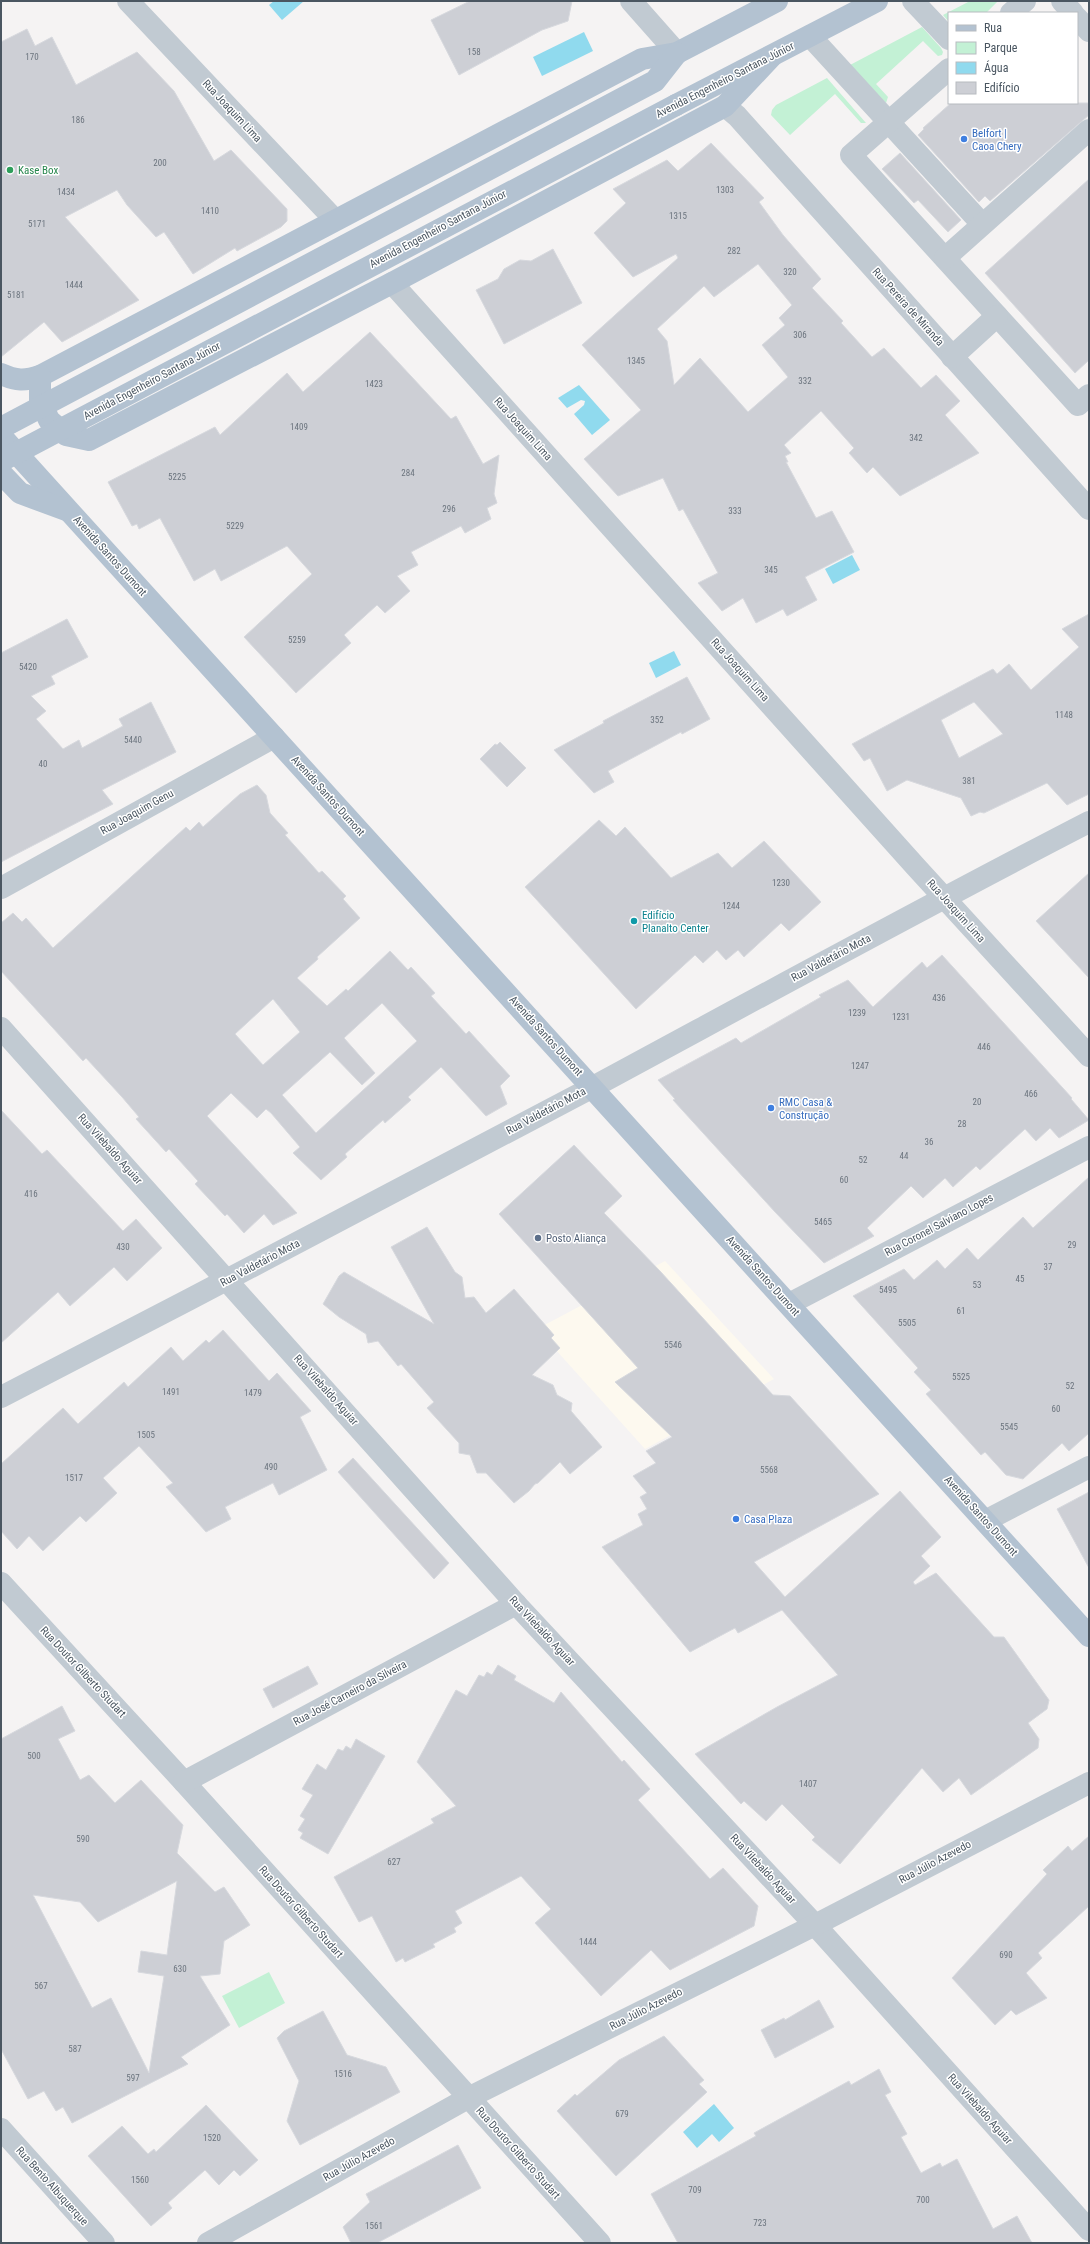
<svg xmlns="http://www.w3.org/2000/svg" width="1090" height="2244" viewBox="0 0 1090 2244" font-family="'Roboto Condensed',sans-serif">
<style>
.commercial{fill:#fdf9ef}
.green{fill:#c3f1d5}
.water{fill:#90daee}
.building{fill:#cdcfd5;stroke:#d7d9de;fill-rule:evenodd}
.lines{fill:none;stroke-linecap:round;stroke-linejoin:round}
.minor{stroke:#c1cad2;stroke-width:22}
.major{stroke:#b3c2d1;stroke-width:22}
.major-bridge{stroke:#b3c2d1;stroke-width:22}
.shop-dot{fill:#3f7fe0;stroke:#fff;stroke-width:1.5}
.leisure-dot{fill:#2e9e5b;stroke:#fff;stroke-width:1.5}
.culture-dot{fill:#0f9aa8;stroke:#fff;stroke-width:1.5}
.service-dot{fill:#5c6f8a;stroke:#fff;stroke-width:1.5}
.labels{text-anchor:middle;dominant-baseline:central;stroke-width:3;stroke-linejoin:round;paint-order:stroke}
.number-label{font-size:9px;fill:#6b747e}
.street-label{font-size:11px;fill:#4a5661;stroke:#fff}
.shop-label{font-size:11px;fill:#366cbe;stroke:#fff;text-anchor:start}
.leisure-label{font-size:11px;fill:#27864d;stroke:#fff;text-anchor:start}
.culture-label{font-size:11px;fill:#0d838f;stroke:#fff;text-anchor:start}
.service-label{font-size:11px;fill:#4e5e75;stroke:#fff;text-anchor:start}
</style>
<rect width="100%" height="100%" fill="#f5f3f3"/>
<path class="commercial" d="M 665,1261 L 774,1379 L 645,1449 L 537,1329 Z"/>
<g class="green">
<path d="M 970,1 L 998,1 L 986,13 L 949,13 L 949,22 L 943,15 Z"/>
<path d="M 922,27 L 941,48 L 943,52 L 942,55 L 938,56 L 923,41 L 876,84 L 888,97 L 886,103 L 850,65 Z"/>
<path d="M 827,78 L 866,123 L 861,123 L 835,94 L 790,135 L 771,115 L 772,110 L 776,105 Z"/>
<path d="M 269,1972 L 285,2003 L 239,2028 L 222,1996 Z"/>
</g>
<g class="water">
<path d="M 274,1 L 304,1 L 282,20 L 269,5 Z"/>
<path d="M 584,32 L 593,51 L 542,76 L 533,57 Z"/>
<path d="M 579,385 L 610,420 L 592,435 L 574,414 L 584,405 L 585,401 L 581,400 L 567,408 L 558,398 Z"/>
<path d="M 852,555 L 860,570 L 833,584 L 825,569 Z"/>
<path d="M 674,651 L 681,665 L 656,678 L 649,663 Z"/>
<path d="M 714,2104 L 734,2128 L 719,2142 L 712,2134 L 697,2148 L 683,2132 Z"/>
</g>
<g class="building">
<path d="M 470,1 L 572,1 L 568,21 L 542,30 L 459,75 L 431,20 Z"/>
<path d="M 27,29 L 35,46 L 52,37 L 76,85 L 137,52 L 174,91 L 214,161 L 231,150 L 287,209 L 287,221 L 281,227 L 237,251 L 235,248 L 193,274 L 164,232 L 156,237 L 127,205 L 117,190 L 65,217 L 139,300 L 62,342 L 44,322 L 1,357 L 1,42 Z"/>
<path d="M 951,103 L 1089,103 L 1089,115 L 990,201 L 985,196 L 979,202 L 918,135 L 924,129 L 923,128 Z"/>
<path d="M 711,143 L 764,198 L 759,202 L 783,235 L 821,279 L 812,288 L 843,321 L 841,323 L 872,357 L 884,348 L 921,388 L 936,375 L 960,401 L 945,415 L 979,453 L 900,496 L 873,467 L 867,473 L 849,453 L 854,448 L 821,411 L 784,445 L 791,453 L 785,456 L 788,462 L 786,462 L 816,518 L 832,511 L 854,552 L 805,577 L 817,600 L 787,616 L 783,609 L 756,623 L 743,598 L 722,611 L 698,583 L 718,573 L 683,509 L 679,511 L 663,478 L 618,496 L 584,459 L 641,410 L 582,345 L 678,258 L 676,254 L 633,277 L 594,233 L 626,203 L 613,189 L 667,160 L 678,171 ZM 758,264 L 792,305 L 779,318 L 785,325 L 762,345 L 788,377 L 748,412 L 700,358 L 674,385 L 667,341 L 657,329 L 704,286 L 714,297 Z"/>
<path d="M 900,153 L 961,220 L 948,232 L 918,200 L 914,203 L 882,169 Z"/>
<path d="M 1089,179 L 1089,360 L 1075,373 L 985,273 Z"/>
<path d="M 553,249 L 582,303 L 504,344 L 476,290 L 498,279 L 504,269 L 520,260 L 531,261 Z"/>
<path d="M 370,332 L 451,419 L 456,416 L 483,464 L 499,455 L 494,494 L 497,503 L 487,508 L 491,519 L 465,533 L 461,526 L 411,552 L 418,565 L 397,576 L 410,591 L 385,613 L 377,605 L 344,635 L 351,643 L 296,693 L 244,637 L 312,574 L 287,546 L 221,581 L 215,569 L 194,581 L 160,518 L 139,529 L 137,524 L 132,526 L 108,482 L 215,427 L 220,435 L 287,373 L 303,392 Z"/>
<path d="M 1089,614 L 1089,794 L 1067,805 L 1047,783 L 984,813 L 980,812 L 971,816 L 961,798 L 907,780 L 887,791 L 870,758 L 864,761 L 852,744 L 993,669 L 997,674 L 1009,664 L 1031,690 L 1079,647 L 1062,629 ZM 974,702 L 1003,734 L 959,758 L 941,720 Z"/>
<path d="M 67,619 L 88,657 L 51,676 L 55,684 L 31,696 L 46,711 L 36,719 L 63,749 L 79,740 L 82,748 L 123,726 L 119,719 L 151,702 L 176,752 L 102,790 L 113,804 L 1,862 L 1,653 Z"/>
<path d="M 687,677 L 710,719 L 682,734 L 681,732 L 608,771 L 614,782 L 594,793 L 554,750 L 604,723 L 603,721 Z"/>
<path d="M 500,742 L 526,768 L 507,787 L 480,759 L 495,744 L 497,745 Z"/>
<path d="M 257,785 L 266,795 L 270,813 L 288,833 L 285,835 L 319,873 L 322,871 L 346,896 L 343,899 L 360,918 L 317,957 L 318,959 L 297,978 L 327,1006 L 346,989 L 348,991 L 390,951 L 408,970 L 411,967 L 435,993 L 431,996 L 466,1034 L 469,1031 L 510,1076 L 500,1086 L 507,1104 L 486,1116 L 441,1067 L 408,1097 L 411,1100 L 385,1123 L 383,1120 L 345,1154 L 347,1157 L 321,1180 L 293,1153 L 300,1147 L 271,1113 L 266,1109 L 257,1118 L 231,1093 L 207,1116 L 297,1213 L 273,1225 L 264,1214 L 244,1233 L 227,1214 L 225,1216 L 195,1184 L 198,1181 L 169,1149 L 166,1152 L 136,1119 L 139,1117 L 122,1097 L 86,1058 L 83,1061 L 1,971 L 1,923 L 13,913 L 22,922 L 26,918 L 53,948 L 186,827 L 190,831 L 199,822 L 203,827 L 240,794 ZM 273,999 L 300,1032 L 263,1065 L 235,1034 ZM 382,1003 L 417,1041 L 316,1133 L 282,1095 L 330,1052 L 362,1085 L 375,1073 L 344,1038 Z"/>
<path d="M 599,820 L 616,836 L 625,827 L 671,878 L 718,853 L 732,868 L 764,841 L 821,902 L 789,931 L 781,923 L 744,957 L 738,950 L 726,960 L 717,950 L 703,963 L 695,955 L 636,1009 L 525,887 Z"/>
<path d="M 1089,873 L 1089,978 L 1036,921 Z"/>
<path d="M 942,955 L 1072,1098 L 1071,1099 L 1089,1120 L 1059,1138 L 1050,1128 L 1036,1141 L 1025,1129 L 980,1170 L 976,1166 L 953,1187 L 945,1178 L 923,1198 L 911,1186 L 867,1228 L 874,1236 L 824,1263 L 775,1212 L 673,1100 L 675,1099 L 658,1080 L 736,1038 L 741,1043 L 821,997 L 819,995 L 848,980 L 873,1007 L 922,962 L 927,968 Z"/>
<path d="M 1,1110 L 42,1154 L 47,1150 L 123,1231 L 136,1219 L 162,1248 L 127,1281 L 114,1267 L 70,1306 L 58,1292 L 1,1343 Z"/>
<path d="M 574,1145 L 622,1196 L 604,1213 L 660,1271 L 773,1395 L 790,1396 L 879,1494 L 754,1562 L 785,1597 L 900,1491 L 941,1537 L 921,1556 L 930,1566 L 913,1582 L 915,1585 L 936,1573 L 994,1637 L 1004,1637 L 1049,1700 L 1047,1709 L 1028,1723 L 1039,1739 L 1038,1748 L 971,1795 L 959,1778 L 943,1792 L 922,1768 L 840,1864 L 812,1840 L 815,1837 L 782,1804 L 766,1821 L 744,1801 L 741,1804 L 695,1754 L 777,1707 L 838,1675 L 782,1610 L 738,1633 L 735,1628 L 690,1652 L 602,1547 L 643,1525 L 638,1514 L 647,1509 L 640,1497 L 647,1493 L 633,1476 L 656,1463 L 646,1451 L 672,1437 L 615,1382 L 638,1368 L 499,1214 Z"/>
<path d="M 1089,1177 L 1089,1433 L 1069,1451 L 1062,1443 L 1023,1479 L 1006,1475 L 985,1452 L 981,1455 L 926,1394 L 931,1390 L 914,1372 L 918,1368 L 853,1296 L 904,1269 L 914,1280 L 937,1260 L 945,1269 L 967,1248 L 978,1260 L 1023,1217 L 1033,1228 Z"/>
<path d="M 427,1227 L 455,1272 L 462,1277 L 465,1298 L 474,1297 L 486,1313 L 514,1289 L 554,1335 L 551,1338 L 560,1348 L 532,1375 L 553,1385 L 557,1395 L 572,1403 L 571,1411 L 602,1447 L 570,1474 L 560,1462 L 538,1483 L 535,1484 L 529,1491 L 514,1503 L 486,1473 L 477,1473 L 470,1455 L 459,1453 L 459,1443 L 427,1408 L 434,1402 L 401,1364 L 398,1366 L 378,1341 L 368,1343 L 366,1334 L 339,1317 L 323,1304 L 339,1276 L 344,1272 L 434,1324 L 391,1247 Z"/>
<path d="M 223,1330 L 269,1381 L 277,1373 L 311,1411 L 300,1417 L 327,1470 L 279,1495 L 273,1483 L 225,1507 L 231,1519 L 206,1532 L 166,1487 L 173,1483 L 139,1446 L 103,1478 L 117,1493 L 86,1522 L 80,1516 L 43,1551 L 29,1536 L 17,1549 L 1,1531 L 1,1464 L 63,1408 L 78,1424 L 124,1382 L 128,1387 L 171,1347 L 183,1361 L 206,1340 L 209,1343 Z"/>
<path d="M 353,1458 L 449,1563 L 434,1579 L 338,1472 Z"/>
<path d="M 1089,1492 L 1089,1568 L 1057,1509 Z"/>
<path d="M 498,1665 L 516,1676 L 514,1680 L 554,1703 L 561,1692 L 622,1762 L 624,1760 L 650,1789 L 638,1800 L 710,1879 L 723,1868 L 758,1906 L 754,1926 L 670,1970 L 651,1950 L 601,1996 L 535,1923 L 551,1909 L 521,1876 L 455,1911 L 462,1923 L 454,1928 L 456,1932 L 433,1944 L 435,1947 L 405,1962 L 403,1958 L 396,1962 L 372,1916 L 359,1922 L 334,1877 L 434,1823 L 431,1819 L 456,1806 L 417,1762 L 456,1690 L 467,1696 L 479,1675 L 484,1677 L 487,1672 L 492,1675 Z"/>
<path d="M 308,1666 L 318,1684 L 273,1708 L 263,1689 Z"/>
<path d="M 62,1706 L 75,1731 L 58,1739 L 80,1780 L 89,1775 L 115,1803 L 141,1780 L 183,1825 L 177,1853 L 215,1892 L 224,1887 L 250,1925 L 224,1941 L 220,1974 L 200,1976 L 230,2025 L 181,2057 L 188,2064 L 72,2123 L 63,2107 L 56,2111 L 44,2091 L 28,2099 L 1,2049 L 1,1739 ZM 177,1881 L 167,1955 L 141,1951 L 138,1972 L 164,1976 L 149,2073 L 111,1998 L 92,2008 L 33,1895 L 80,1902 L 98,1922 Z"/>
<path d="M 356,1739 L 385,1756 L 328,1854 L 300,1838 L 303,1833 L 298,1830 L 305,1819 L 300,1816 L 313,1795 L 302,1789 L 317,1764 L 326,1770 L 338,1749 L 343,1751 L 346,1746 L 351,1749 Z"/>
<path d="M 1089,1836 L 1089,1906 L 1038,1953 L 1042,1958 L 1026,1973 L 1047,1998 L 1016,2015 L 1011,2010 L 995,2025 L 952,1978 L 1047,1874 L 1043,1870 L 1068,1846 L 1072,1851 Z"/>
<path d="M 819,2000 L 834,2027 L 775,2058 L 761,2030 L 784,2018 L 785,2020 Z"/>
<path d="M 323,2011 L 347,2055 L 386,2067 L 400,2092 L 300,2145 L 287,2121 L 299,2081 L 277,2038 L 284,2031 Z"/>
<path d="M 664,2036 L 704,2080 L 699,2084 L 707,2092 L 616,2176 L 557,2111 L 575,2094 L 577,2096 L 619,2060 Z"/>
<path d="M 879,2069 L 891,2092 L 885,2095 L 907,2134 L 901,2137 L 921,2173 L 940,2163 L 942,2167 L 957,2159 L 993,2229 L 1017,2216 L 1032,2243 L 678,2243 L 651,2194 L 756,2136 L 754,2133 L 849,2081 L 851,2085 Z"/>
<path d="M 206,2105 L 258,2160 L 240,2176 L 234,2170 L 219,2185 L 205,2170 L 168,2203 L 172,2208 L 151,2226 L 88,2156 L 122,2126 L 148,2154 L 154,2149 L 156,2152 Z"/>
<path d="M 458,2145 L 481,2188 L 377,2243 L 351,2243 L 343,2227 L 370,2202 L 366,2194 Z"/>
</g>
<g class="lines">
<g class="minor">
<path d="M 128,1 L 335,220"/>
<path d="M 631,1 L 677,53"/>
<path d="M 913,1 L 949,39"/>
<path d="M 1062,1 L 1073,13"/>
<path d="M 1011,13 L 1025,1"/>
<path d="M 1077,18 L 1089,31"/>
<path d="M 810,36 L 982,224"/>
<path d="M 949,69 L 851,155 L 1078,405 L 1089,395"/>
<path d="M 725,106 L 737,116 L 1089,509"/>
<path d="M 945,258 L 1089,130"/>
<path d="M 392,283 L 916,867 L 1089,1056"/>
<path d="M 952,357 L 997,316"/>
<path d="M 1,888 L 274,737"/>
<path d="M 1,1028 L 516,1604 L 815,1925 L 1089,2230"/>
<path d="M 789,1304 L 1089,1147"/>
<path d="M 1,1397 C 199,1295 396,1192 593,1087 C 758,998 922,908 1089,822"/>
<path d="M 985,1521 L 1089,1467"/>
<path d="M 1,1583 L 184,1782 L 600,2243"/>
<path d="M 184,1782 L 516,1604"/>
<path d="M 1,2129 L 104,2243"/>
<path d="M 208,2243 L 468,2098 L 815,1925 L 1089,1783"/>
</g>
<g class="major">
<path d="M 676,105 L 877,1"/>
<path d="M 1,374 C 16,381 25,381 40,376 L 642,59 L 677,53 L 777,1"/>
<path d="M 40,376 L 40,400 L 49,420 L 66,435 L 89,440 L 392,283 L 725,106 L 772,56"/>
<path d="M 1,436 L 1089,1636"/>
<path d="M 1,473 L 20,493 L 66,510"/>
</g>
<g class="major-bridge">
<path d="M 1,428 L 655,81 L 677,53"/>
<path d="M 1,461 L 676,105"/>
</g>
</g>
<g class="shop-dot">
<circle cx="964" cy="139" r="4"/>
<circle cx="771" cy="1108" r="4"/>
<circle cx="736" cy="1519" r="4"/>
</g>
<circle class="leisure-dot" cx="10" cy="170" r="4"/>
<circle class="culture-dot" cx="634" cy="921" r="4"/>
<circle class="service-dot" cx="538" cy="1238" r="4"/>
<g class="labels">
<g class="number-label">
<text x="474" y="52">158</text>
<text x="32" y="57">170</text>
<text x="78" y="120">186</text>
<text x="160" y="163">200</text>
<text x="725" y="190">1303</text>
<text x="66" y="192">1434</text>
<text x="210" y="211">1410</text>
<text x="678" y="216">1315</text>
<text x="37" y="224">5171</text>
<text x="734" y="251">282</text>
<text x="790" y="272">320</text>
<text x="74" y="285">1444</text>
<text x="16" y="295">5181</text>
<text x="800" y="335">306</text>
<text x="636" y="361">1345</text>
<text x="805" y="381">332</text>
<text x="374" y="384">1423</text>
<text x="299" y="427">1409</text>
<text x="916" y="438">342</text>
<text x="408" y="473">284</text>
<text x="177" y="477">5225</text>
<text x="449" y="509">296</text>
<text x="735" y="511">333</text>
<text x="235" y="526">5229</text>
<text x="771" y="570">345</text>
<text x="297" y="640">5259</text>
<text x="28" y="667">5420</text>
<text x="1064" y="715">1148</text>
<text x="657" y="720">352</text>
<text x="133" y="740">5440</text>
<text x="43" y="764">40</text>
<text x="969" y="781">381</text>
<text x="781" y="883">1230</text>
<text x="731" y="906">1244</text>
<text x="939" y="998">436</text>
<text x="857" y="1013">1239</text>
<text x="901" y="1017">1231</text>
<text x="984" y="1047">446</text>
<text x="860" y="1066">1247</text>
<text x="1031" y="1094">466</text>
<text x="977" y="1102">20</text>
<text x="962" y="1124">28</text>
<text x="929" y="1142">36</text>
<text x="904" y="1156">44</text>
<text x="863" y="1160">52</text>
<text x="844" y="1180">60</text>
<text x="31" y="1194">416</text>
<text x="823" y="1222">5465</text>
<text x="1072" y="1245">29</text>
<text x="123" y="1247">430</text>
<text x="1048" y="1267">37</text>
<text x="1020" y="1279">45</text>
<text x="977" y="1285">53</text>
<text x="888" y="1290">5495</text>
<text x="961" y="1311">61</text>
<text x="907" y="1323">5505</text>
<text x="673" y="1345">5546</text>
<text x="961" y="1377">5525</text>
<text x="1070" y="1386">52</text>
<text x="171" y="1392">1491</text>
<text x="253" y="1393">1479</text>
<text x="1056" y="1409">60</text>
<text x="1009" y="1427">5545</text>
<text x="146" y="1435">1505</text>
<text x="271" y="1467">490</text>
<text x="769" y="1470">5568</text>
<text x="74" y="1478">1517</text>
<text x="34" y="1756">500</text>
<text x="808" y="1784">1407</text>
<text x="83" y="1839">590</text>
<text x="394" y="1862">627</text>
<text x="588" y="1942">1444</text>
<text x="1006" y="1955">690</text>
<text x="180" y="1969">630</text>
<text x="41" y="1986">567</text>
<text x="75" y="2049">587</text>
<text x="343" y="2074">1516</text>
<text x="133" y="2078">597</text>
<text x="622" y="2114">679</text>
<text x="212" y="2138">1520</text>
<text x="140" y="2180">1560</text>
<text x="695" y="2190">709</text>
<text x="923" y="2200">700</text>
<text x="760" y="2223">723</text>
<text x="374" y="2226">1561</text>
</g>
<g class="street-label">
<text transform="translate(725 80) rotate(-27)">Avenida Engenheiro Santana Júnior</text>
<text transform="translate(232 111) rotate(47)">Rua Joaquim Lima</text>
<text transform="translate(438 229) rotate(-28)">Avenida Engenheiro Santana Júnior</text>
<text transform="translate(908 307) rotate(48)">Rua Pereira de Miranda</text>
<text transform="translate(152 381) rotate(-28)">Avenida Engenheiro Santana Júnior</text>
<text transform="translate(523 429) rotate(48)">Rua Joaquim Lima</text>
<text transform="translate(110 556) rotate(48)">Avenida Santos Dumont</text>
<text transform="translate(740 670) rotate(48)">Rua Joaquim Lima</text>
<text transform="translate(328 796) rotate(48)">Avenida Santos Dumont</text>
<text transform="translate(137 812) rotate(-29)">Rua Joaquim Genu</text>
<text transform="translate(956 911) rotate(48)">Rua Joaquim Lima</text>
<text transform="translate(831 958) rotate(-28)">Rua Valdetário Mota</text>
<text transform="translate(546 1036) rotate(48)">Avenida Santos Dumont</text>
<text transform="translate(546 1111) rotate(-28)">Rua Valdetário Mota</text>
<text transform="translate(110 1149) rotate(48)">Rua Vilebaldo Aguiar</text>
<text transform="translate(939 1225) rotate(-28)">Rua Coronel Salviano Lopes</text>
<text transform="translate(260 1263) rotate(-28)">Rua Valdetário Mota</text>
<text transform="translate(763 1276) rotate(48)">Avenida Santos Dumont</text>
<text transform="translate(326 1390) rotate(48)">Rua Vilebaldo Aguiar</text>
<text transform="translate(981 1516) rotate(48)">Avenida Santos Dumont</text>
<text transform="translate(542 1631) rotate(47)">Rua Vilebaldo Aguiar</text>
<text transform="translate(83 1672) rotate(47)">Rua Doutor Gilberto Studart</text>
<text transform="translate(350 1693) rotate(-28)">Rua José Carneiro da Silveira</text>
<text transform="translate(935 1862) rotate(-28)">Rua Júlio Azevedo</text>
<text transform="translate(763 1869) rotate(47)">Rua Vilebaldo Aguiar</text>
<text transform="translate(301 1912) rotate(48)">Rua Doutor Gilberto Studart</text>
<text transform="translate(646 2009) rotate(-27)">Rua Júlio Azevedo</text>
<text transform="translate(980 2109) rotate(48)">Rua Vilebaldo Aguiar</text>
<text transform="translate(518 2153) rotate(48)">Rua Doutor Gilberto Studart</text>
<text transform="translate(359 2159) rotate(-29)">Rua Júlio Azevedo</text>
<text transform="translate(52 2186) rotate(48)">Rua Bento Albuquerque</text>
</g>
<g class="shop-label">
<text x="972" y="133">Belfort |<tspan x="972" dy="13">Caoa Chery</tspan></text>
<text x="779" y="1102">RMC Casa &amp;<tspan x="779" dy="13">Construção</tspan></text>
<text x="744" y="1519">Casa Plaza</text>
</g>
<g class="leisure-label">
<text x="18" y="170">Kase Box</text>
</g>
<g class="culture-label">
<text x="642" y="915">Edifício<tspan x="642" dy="13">Planalto Center</tspan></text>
</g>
<g class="service-label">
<text x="546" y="1238">Posto Aliança</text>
</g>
</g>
<rect width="1090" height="2244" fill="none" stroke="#4a5661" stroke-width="4"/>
<rect x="948" y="12" width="130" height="92" fill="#ffffff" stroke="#b7bbc0"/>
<rect x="956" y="25" width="20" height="6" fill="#b3c2d1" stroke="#b7bbc0"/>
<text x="984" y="32" font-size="12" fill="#4a5661">Rua</text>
<rect x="956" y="42" width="20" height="12" fill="#c3f1d5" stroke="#b7bbc0"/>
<text x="984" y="52" font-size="12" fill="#4a5661">Parque</text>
<rect x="956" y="62" width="20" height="12" fill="#90daee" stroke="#b7bbc0"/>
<text x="984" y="72" font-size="12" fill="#4a5661">Água</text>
<rect x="956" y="82" width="20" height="12" fill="#cdcfd5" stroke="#b7bbc0"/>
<text x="984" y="92" font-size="12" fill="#4a5661">Edifício</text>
</svg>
